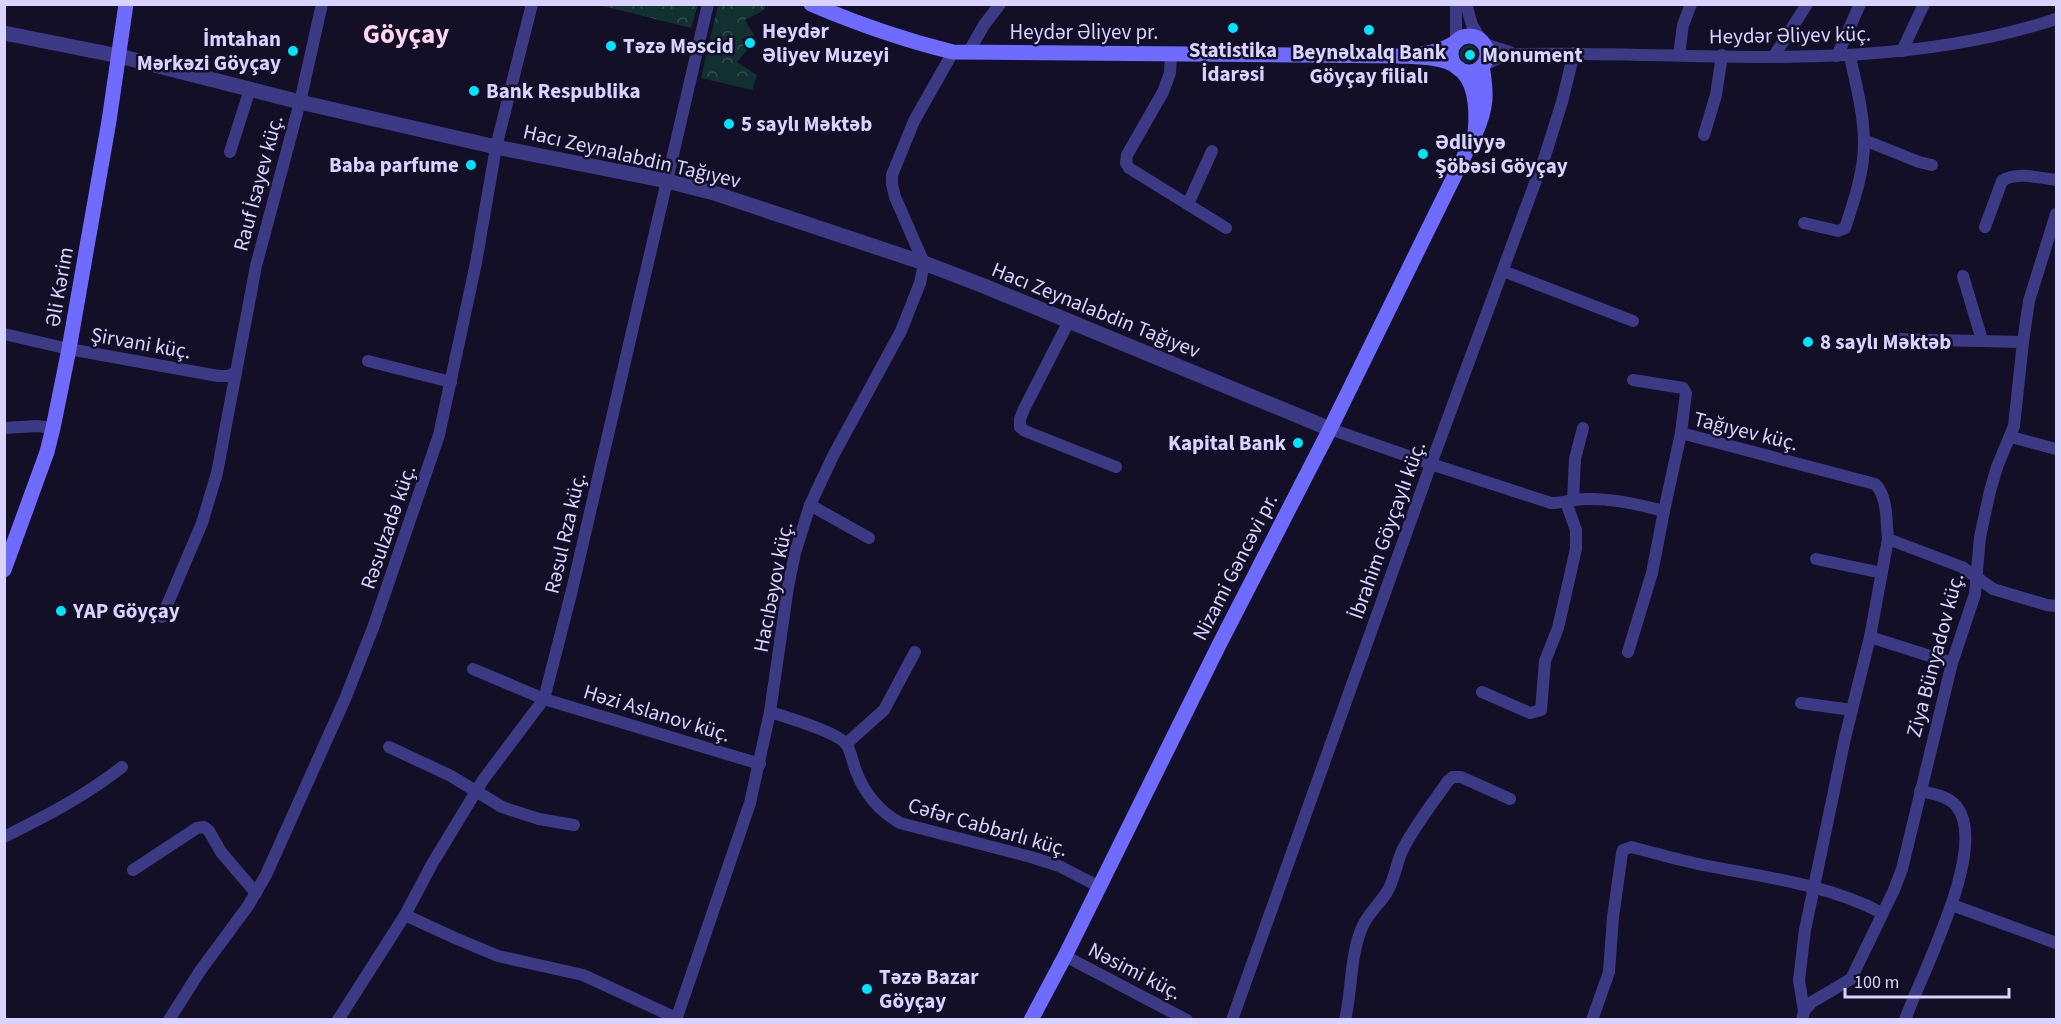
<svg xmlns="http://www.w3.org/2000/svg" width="2061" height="1024" viewBox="0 0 2061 1024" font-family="'Source Sans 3',sans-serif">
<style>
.green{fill:#12302f}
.park{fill:url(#park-crowns)}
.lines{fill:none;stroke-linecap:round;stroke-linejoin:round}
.minor{stroke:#3d3a85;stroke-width:12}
.tertiary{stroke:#3d3a85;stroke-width:15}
.secondary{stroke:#6f6bff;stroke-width:15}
.poi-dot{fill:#00e5ff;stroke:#130f26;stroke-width:2}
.labels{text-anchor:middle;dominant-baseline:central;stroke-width:5;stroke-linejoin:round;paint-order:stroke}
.poi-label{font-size:21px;font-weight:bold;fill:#d9d4ff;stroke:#130f26;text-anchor:start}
.street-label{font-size:21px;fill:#d9d4ff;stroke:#130f26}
.district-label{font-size:27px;font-weight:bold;fill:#ffd6f0;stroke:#130f26}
</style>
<defs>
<pattern id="park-crowns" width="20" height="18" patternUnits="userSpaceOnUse" patternTransform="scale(1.5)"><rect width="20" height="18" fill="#12302f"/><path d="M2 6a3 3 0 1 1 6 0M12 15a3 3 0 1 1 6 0" fill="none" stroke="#344d4e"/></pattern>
</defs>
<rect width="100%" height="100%" fill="#130f26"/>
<circle class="green" cx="1469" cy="54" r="9"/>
<g class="park">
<path d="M 599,5 L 698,5 L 691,28 Z"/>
<path d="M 718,5 L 766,5 L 764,10 L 745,20 L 754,35 L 741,39 L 747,50 L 737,62 L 757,75 L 752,90 L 701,78 Z"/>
</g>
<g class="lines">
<g class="minor">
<path d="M 1456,4 L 1456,42"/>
<path d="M 1466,4 L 1472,25 L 1481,40"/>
<path d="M 1484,44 L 1510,52"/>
<path d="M 1902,51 L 1924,4"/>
<path d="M 968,53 L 984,25 L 1000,4"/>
<path d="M 1171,54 L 1170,73 L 1163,92 L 1127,155 L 1126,163 L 1129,168 L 1226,228"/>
<path d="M 1679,55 L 1683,25 L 1691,4"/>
<path d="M 1774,56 L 1807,4"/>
<path d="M 1837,56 L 1860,4"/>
<path d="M 1482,66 L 1501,57 L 1520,54 C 1699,51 1884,76 2056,19"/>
<path d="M 1704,135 L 1716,95 L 1722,55"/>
<path d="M 1864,140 L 1919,162 L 1932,165"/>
<path d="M 230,152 L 250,89"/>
<path d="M 1188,204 L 1212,151"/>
<path d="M 1804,223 L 1838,231 L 1845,228 C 1854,201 1864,172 1864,143 C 1864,114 1856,85 1850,56"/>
<path d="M 1985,227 L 2002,181 C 2016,171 2040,178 2056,180"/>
<path d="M 1503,271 L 1633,321"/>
<path d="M 1963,276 L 1982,340"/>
<path d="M 1069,321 L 1024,409 L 1020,419 L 1020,427 L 1025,431 L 1116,467"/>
<path d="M 4,334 L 69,349 L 218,376 L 228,376 L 236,372"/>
<path d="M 1892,339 L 2023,342"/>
<path d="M 368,361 L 451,382"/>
<path d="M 1633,380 L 1683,388 L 1686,393 L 1681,433"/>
<path d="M 4,428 L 37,426 L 53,428"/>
<path d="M 1330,429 L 1431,464 L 1551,503 C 1560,503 1566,501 1574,500 C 1603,496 1637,504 1664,511 L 1681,433 L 1875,484 C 1888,496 1886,522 1888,539 L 1962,567 L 1993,589 L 2047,605 L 2056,606"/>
<path d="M 2011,437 L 2056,449"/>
<path d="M 1573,500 L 1575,459 L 1583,428"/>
<path d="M 810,505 L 869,538"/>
<path d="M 1816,559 L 1882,573"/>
<path d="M 162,617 L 202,523 L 217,473 L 256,266 L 300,102 L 322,4"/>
<path d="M 1870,637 L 1952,663"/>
<path d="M 1628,652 L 1652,573 L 1664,511"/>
<path d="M 473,669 L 544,699 L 760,764"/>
<path d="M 1482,692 L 1530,713 L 1541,710 L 1545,661 L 1558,628 L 1576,549 L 1576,530 L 1566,502"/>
<path d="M 1801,703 L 1852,710"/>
<path d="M 770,712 C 786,717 838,732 847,745 C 851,752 853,764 856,771 C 865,795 879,811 900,823 L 1031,857 L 1059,866 L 1098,886"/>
<path d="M 846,744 L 884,710 L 915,652"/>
<path d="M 389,747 L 451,776 L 502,807 L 539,819 L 574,825"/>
<path d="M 4,837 C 46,816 85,796 122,767"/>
<path d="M 133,870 L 197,828 L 204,827 L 209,831 L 221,852 L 256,893"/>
<path d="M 1952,905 L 2056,943"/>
<path d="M 405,915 L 455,938 L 498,956 L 583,975 L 676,1018"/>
<path d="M 1065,956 L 1187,1020"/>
<path d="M 1804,1011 L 1799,980 L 1805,930 L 1845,738 L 1870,637 L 1888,539"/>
<path d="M 169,1020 L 200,971 L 248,906 L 266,875 L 345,699 L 373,628 L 439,435 L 476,263 L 496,147 L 532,4"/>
<path d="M 338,1020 L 405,915 L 432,864 L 483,780 L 544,699 L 572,590 L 708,4"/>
<path d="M 676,1020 L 750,803 L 770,712 L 788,587 L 795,553 L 810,505 L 833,456 L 901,331 L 920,283 L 924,263 L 895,197 L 892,184 L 892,175 L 914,121 L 953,52"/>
<path d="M 1232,1020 L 1431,464 L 1545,156 L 1562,102 L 1574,53"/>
<path d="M 1345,1020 C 1352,990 1350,958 1361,930 C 1366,915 1379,905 1387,892 C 1395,879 1396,863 1403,849 C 1415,825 1433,803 1448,781 L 1453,777 L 1461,777 L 1510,799"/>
<path d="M 1592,1020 L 1609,972 L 1613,917 L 1622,853 L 1623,850 L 1631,847 C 1655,853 1679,860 1703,865 C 1763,877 1827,884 1882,913"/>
<path d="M 1802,1020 L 1804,1011 L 1812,1002 L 1851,979 L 1894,890 L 1902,869 L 1952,663 L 1975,594 L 1980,537 L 1990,491 L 1997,467 L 2014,426 L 2023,342 L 2029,301 L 2056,214"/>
<path d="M 1905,1020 C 1921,974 1989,848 1957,807 C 1949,796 1933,794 1920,791"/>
</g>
<path class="tertiary" d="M 4,33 L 119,56 L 300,102 L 496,147 L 667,181 L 714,193 L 924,263 L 984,286 L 1330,429"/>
<g class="secondary">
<path d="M 811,4 C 858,24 904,40 953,52 L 1401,56"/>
<circle cx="1469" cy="54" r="18"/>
<path d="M 1456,42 C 1440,53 1420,54 1401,56 C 1417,57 1444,57 1457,67 C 1478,81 1477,113 1475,134 C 1487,108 1487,93 1482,66"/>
<path d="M 4,570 L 47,452 L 53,428 L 69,349 L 109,121 L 126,4"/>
<path d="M 1031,1020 L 1065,956 L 1219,645 L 1330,429 L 1475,134"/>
</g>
</g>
<g class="poi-dot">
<circle cx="1233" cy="28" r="6"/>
<circle cx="1369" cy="30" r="6"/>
<circle cx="750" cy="43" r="6"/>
<circle cx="611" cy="46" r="6"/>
<circle cx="293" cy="51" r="6"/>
<circle cx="1470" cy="55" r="6"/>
<circle cx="474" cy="91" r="6"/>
<circle cx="729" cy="124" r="6"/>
<circle cx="1423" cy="154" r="6"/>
<circle cx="471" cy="165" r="6"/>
<circle cx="1808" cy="342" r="6"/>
<circle cx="1298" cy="443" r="6"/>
<circle cx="61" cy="611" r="6"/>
<circle cx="867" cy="989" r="6"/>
</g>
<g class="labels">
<g class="poi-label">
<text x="762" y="31">Heydər<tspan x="762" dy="24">Əliyev Muzeyi</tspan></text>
<text x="281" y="39" text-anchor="end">İmtahan<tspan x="281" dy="24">Mərkəzi Göyçay</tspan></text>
<text x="623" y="46">Təzə Məscid</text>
<text x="1233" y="50" text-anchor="middle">Statistika<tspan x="1233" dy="24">İdarəsi</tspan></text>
<text x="1369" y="52" text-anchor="middle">Beynəlxalq Bank<tspan x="1369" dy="24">Göyçay filialı</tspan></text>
<text x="1482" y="55">Monument</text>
<text x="486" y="91">Bank Respublika</text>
<text x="741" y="124">5 saylı Məktəb</text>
<text x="1435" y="142">Ədliyyə<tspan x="1435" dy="24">Şöbəsi Göyçay</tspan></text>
<text x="459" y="165" text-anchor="end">Baba parfume</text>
<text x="1820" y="342">8 saylı Məktəb</text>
<text x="1286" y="443" text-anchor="end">Kapital Bank</text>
<text x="73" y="611">YAP Göyçay</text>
<text x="879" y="977">Təzə Bazar<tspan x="879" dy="24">Göyçay</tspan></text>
</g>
<g class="street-label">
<text x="1084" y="32">Heydər Əliyev pr.</text>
<text transform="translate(1790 35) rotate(-1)">Heydər Əliyev küç.</text>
<text transform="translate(632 156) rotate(13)">Hacı Zeynalabdin Tağıyev</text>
<text transform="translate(258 183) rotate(-75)">Rauf İsayev küç.</text>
<text transform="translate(59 287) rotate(-80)">Əli Kərim</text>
<text transform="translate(1096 310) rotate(22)">Hacı Zeynalabdin Tağıyev</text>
<text transform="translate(141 343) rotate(10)">Şirvani küç.</text>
<text transform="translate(1746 431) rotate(14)">Tağıyev küç.</text>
<text transform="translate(388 527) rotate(-71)">Rəsulzadə küç.</text>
<text transform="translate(1387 530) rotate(-70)">İbrahim Göyçaylı küç.</text>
<text transform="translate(565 533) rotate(-77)">Rəsul Rza küç.</text>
<text transform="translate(1235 567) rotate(-63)">Nizami Gəncəvi pr.</text>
<text transform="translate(773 587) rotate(-79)">Hacıbəyov küç.</text>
<text transform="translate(1935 655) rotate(-75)">Ziya Bünyadov küç.</text>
<text transform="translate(657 713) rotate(17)">Həzi Aslanov küç.</text>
<text transform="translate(988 827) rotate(16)">Cəfər Cabbarlı küç.</text>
<text transform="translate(1135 971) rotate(27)">Nəsimi küç.</text>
</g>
<g class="district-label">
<text x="406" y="34">Göyçay</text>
</g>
</g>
<rect width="2061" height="1024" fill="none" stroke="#d9d4ff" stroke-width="12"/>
<path d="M1845 988v9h164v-9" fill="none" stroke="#d9d4ff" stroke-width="3"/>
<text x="1854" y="988" font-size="18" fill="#d9d4ff" stroke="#130f26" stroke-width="4.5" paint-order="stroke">100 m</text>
</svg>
